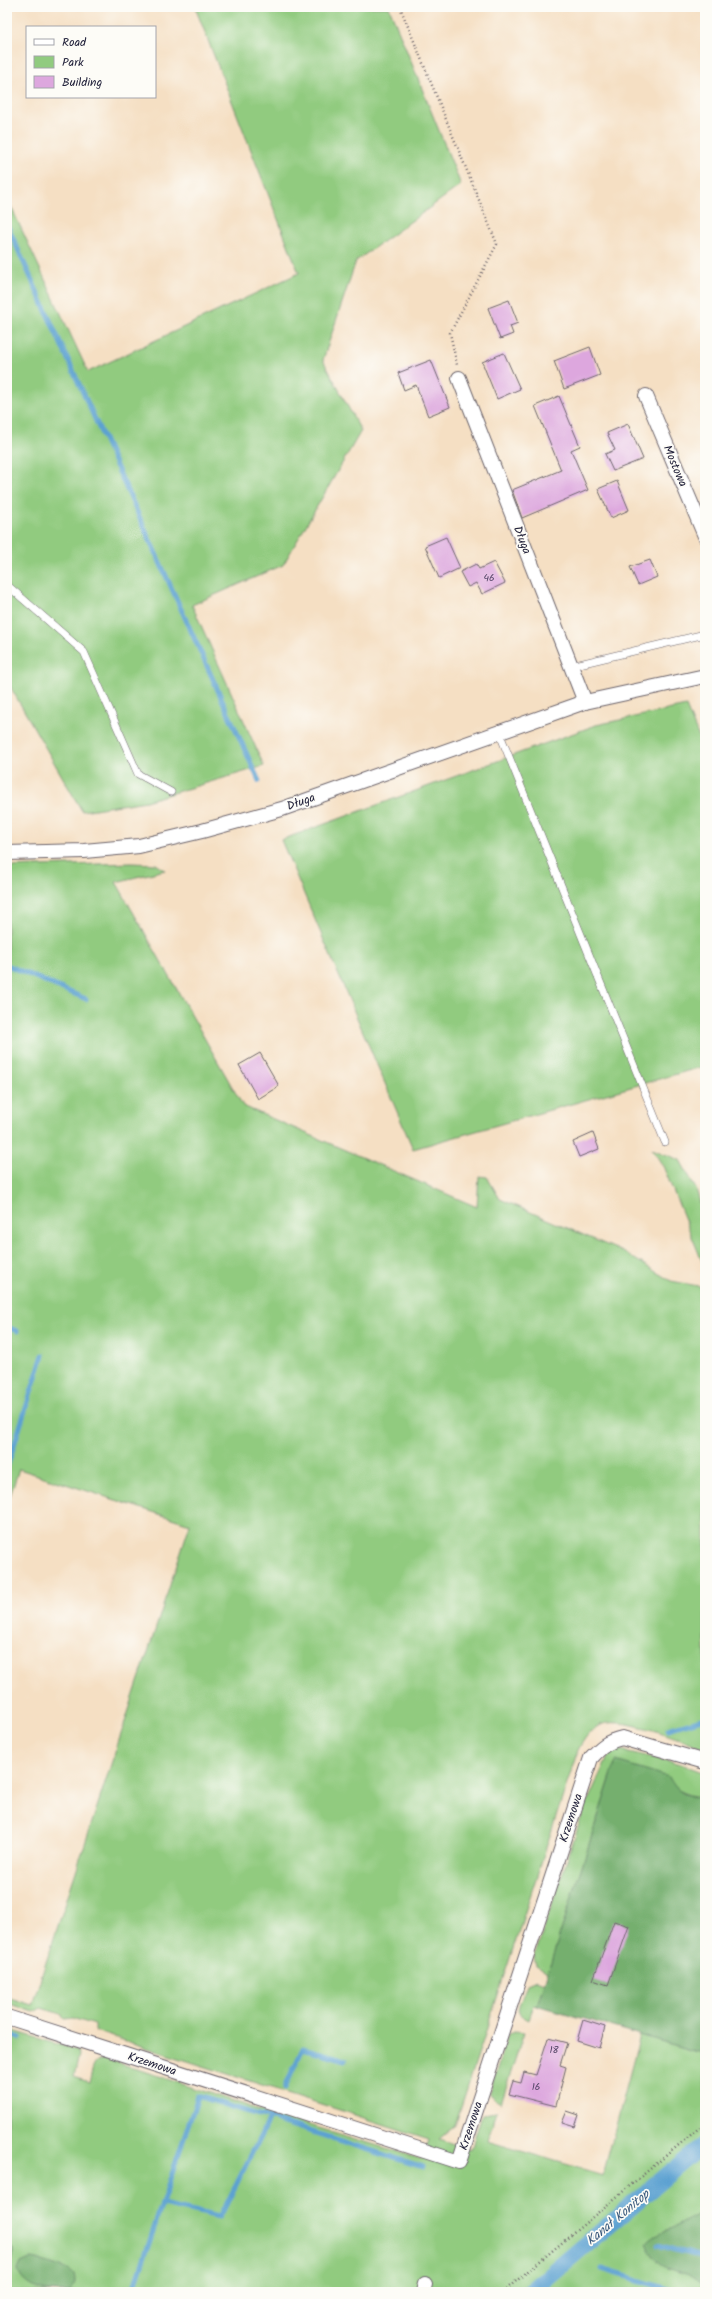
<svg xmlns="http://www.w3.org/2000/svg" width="712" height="2299" viewBox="0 0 712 2299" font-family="Kalam,sans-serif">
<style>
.green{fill:#91cb7f;stroke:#5a765d}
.forest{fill:#74af6e;stroke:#4b6854}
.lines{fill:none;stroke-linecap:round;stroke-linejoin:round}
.stream{stroke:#5ba1d1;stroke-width:5}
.canal{stroke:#5ba1d1;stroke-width:17}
.building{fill:#dda7de}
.lane-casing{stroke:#6c646b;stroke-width:8}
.street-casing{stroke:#6c646b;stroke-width:16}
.path{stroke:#6c646b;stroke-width:2.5;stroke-dasharray:1 3;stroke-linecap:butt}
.lane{stroke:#fff;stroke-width:7}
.street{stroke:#fff;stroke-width:14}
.labels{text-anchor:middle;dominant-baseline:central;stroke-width:3.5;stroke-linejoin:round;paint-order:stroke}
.number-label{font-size:10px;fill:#514364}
.street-label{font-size:12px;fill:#22223b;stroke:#fdfcf7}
.water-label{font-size:13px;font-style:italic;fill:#3c5b7e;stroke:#fdfcf7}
</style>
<rect width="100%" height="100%" fill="#fdfcf7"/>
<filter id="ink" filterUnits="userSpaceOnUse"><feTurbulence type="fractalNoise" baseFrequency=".025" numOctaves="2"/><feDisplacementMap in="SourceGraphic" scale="8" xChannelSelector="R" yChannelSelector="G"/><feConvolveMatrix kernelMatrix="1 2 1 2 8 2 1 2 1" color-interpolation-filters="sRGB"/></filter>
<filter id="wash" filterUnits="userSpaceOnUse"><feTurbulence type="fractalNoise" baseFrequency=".012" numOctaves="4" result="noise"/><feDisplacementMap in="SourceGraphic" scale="16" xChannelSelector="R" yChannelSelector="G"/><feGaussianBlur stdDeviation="0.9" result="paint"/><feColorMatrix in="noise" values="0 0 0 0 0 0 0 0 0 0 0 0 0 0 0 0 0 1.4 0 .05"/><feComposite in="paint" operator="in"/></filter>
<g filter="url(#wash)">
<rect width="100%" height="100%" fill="#f5dfc3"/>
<g class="green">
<path d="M 195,7 L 389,7 L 461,185 L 356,261 L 323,360 L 361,431 L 283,565 L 192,605 L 264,766 L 146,801 L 82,811 L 7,681 L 7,198 L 88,372 L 299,273 Z"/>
<path d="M 686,706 L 705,752 L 705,1066 L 413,1149 L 281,840 L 596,725 Z"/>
<path d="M 131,863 L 156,864 L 165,870 L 116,882 L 243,1106 L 477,1207 L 479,1176 L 487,1177 L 500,1199 L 623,1252 L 671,1281 L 704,1287 L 704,1266 L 663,1166 L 652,1149 L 680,1160 L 696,1189 L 705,1219 L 705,1748 C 681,1740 626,1717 603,1724 C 591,1728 584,1739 578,1750 L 455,2126 L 439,2139 L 471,2150 L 482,2114 L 497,2112 L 487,2141 L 603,2175 L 640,2035 L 705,2054 L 705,2292 L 7,2292 L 7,2029 L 77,2050 L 79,2055 L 74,2077 L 89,2082 C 93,2070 92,2059 107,2059 L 269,2113 L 422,2159 L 429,2139 L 98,2032 L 95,2031 L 95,2025 L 72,2018 L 64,2019 L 61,2014 L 41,2008 L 34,2012 L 7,2003 L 7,1997 L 32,2005 L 190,1524 L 19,1469 L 7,1505 L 7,867 Z"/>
<path d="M 620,1750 L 681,1764 L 705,1773 L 705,1798 L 689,1795 L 616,1761 L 548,1972 L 536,1965 L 534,1958 L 583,1812 L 608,1756 L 613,1751 Z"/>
<path d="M 536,1980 L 544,1983 L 537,2005 L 534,2004 L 529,2019 L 520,2014 L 518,2009 L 527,1984 Z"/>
<path d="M 514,2031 L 524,2032 L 501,2103 L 494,2099 L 489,2093 L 509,2034 Z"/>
</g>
<g class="forest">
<path d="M 616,1761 L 669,1777 C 678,1794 686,1796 705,1798 L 705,2054 L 537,2005 Z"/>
<path d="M 705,2212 L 705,2286 C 699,2282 693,2276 686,2274 C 660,2265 659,2270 646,2243 C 656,2232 667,2231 679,2225 C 689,2220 694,2214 705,2212 Z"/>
<path d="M 7,2245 L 13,2249 L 13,2256 L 7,2272 Z"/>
<path d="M 30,2259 C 39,2260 70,2267 74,2275 C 75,2278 75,2282 75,2284 L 68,2292 C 49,2292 24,2291 18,2270 L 21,2263 Z"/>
</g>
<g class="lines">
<g class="stream">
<path d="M 7,225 L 259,781"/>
<path d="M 7,965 L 86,999"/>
<path d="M 7,1327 L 17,1331"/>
<path d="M 7,1357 L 10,1348"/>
<path d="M 7,1467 L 43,1355"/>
<path d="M 668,1729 L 705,1718"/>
<path d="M 7,2034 L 20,2038"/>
<path d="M 285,2088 L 303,2048 L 346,2060"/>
<path d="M 162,2204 L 198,2096 L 423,2167"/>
<path d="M 703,2205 L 705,2206"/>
<path d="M 658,2245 L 705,2258"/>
<path d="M 602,2269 L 677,2292"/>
<path d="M 133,2292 L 162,2204 L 220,2217 L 269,2119"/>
</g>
<path class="canal" d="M 530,2292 L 705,2143"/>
</g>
<g id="blocks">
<g class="building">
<path d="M 509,300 L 518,323 L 510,326 L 513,334 L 500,339 L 488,308 Z"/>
<path d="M 590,347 L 600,375 L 564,389 L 554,361 Z"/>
<path d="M 504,353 L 520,389 L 497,399 L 482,362 Z"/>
<path d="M 431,360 L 450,407 L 428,416 L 416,385 L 404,390 L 398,373 Z"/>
<path d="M 559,396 L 580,446 L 571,450 L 588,490 L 522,518 L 512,490 L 561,470 L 535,406 Z"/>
<path d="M 628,424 L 643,459 L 613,471 L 605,454 L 615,450 L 607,433 Z"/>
<path d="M 617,481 L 629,510 L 611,518 L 598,489 Z"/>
<path d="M 446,537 L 460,568 L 439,578 L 425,546 Z"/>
<path d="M 650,560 L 657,577 L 638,585 L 630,567 Z"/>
<path d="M 494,562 L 505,583 L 482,594 L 476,583 L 468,587 L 460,572 L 476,564 L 479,569 Z"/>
<path d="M 260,1053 L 279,1086 L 258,1099 L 239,1065 Z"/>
<path d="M 593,1133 L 599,1149 L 579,1157 L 573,1142 Z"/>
<path d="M 614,1921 L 629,1926 L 608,1985 L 593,1980 Z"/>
<path d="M 583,2020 L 605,2027 L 599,2048 L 577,2041 Z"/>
<path d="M 548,2038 L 567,2043 L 560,2065 L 566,2067 L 556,2106 L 509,2094 L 513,2081 L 521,2083 L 524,2072 L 536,2075 Z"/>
<path d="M 567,2111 L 579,2115 L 575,2127 L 562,2123 Z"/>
</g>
</g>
</g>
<g filter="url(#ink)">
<use href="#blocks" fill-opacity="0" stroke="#6c646b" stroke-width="1"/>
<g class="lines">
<defs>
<g id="lane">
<path d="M 7,585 L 84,652 L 138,774 L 171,792"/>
<path d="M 571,666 L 705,634"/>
<path d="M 499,732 L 665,1142"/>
</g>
<g id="street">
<path d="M 459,378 L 585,702"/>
<path d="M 646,396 L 705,536"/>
<path d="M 7,853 L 84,851 L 139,846 L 202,831 L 282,809 L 585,702 L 705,676"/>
<path d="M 7,2017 L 459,2162 L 591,1758 C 601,1747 608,1741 622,1738 L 705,1762"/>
<path d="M 423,2292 L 425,2284"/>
</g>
</defs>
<use href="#lane" class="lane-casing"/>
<use href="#street" class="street-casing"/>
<g class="path">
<path d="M 400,7 L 497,244 L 450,333 L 457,365"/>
<path d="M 503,2292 L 705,2123"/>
</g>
<use href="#lane" class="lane"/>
<use href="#street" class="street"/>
</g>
</g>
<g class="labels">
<g class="number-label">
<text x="489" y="578">46</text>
<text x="554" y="2050">18</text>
<text x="536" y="2087">16</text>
</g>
<g class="street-label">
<text transform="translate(675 466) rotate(67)">Mostowa</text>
<text transform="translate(522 540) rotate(69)">Długa</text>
<text transform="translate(301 802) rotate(-20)">Długa</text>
<text transform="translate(571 1818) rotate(-72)">Krzemowa</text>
<text transform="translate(152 2064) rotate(18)">Krzemowa</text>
<text transform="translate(471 2126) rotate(-72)">Krzemowa</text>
</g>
<g class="water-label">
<text transform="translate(618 2218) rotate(-40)">Kanał Konitop</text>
</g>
</g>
<rect width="712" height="2299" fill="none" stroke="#fdfcf7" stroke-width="24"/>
<rect x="26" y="26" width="130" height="72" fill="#fdfcf7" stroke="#a5a5ac"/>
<rect x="34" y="39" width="20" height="6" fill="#ffffff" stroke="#a5a5ac"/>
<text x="62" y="46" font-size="12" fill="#22223b">Road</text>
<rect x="34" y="56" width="20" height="12" fill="#91cb7f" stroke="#a5a5ac"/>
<text x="62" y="66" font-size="12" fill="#22223b">Park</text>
<rect x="34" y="76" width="20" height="12" fill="#dda7de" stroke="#a5a5ac"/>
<text x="62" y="86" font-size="12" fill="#22223b">Building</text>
</svg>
